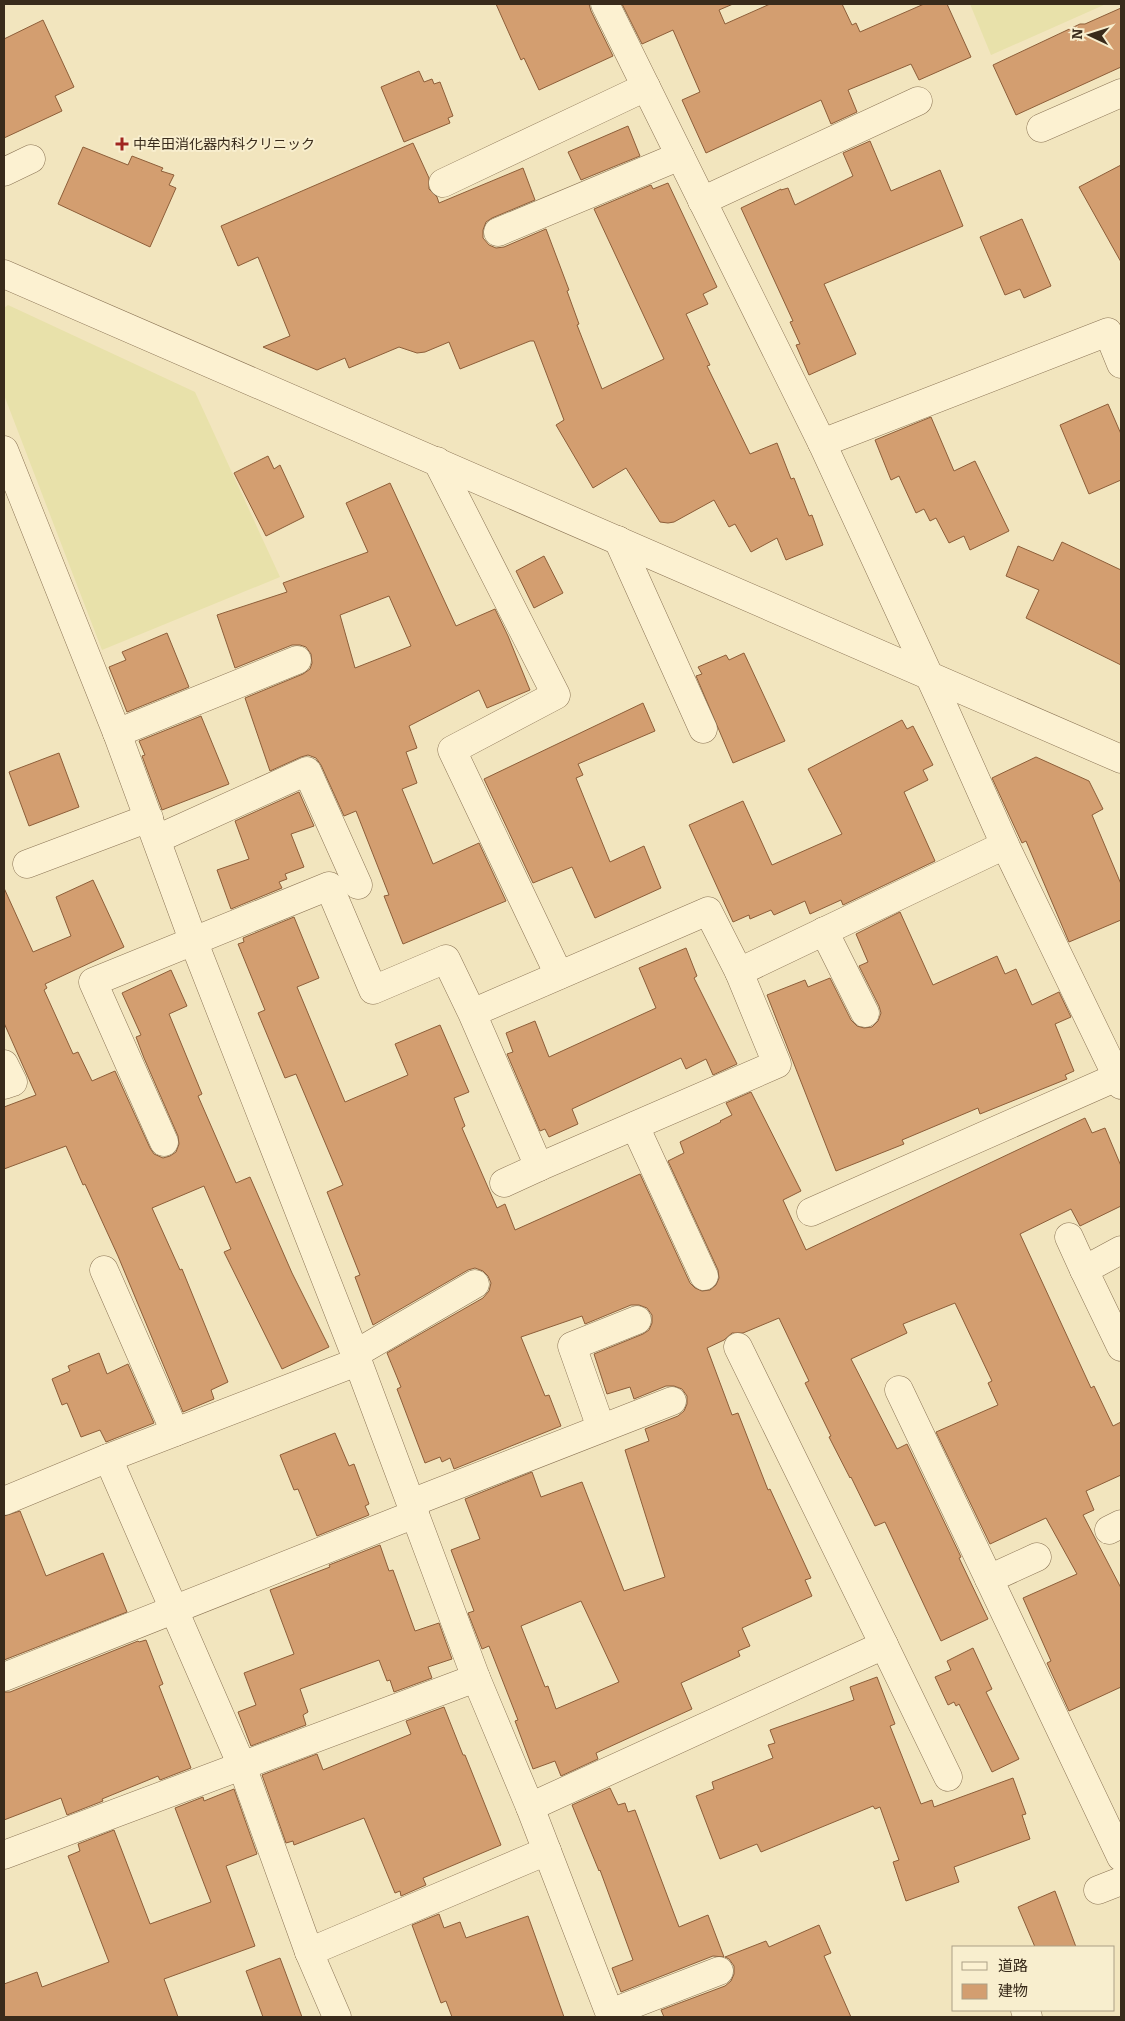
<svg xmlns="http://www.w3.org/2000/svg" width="1125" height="2021" viewBox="0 0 1125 2021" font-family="Bitter,'Noto Sans JP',serif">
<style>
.farmland{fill:#e8e1aa}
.building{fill:#d39e70;stroke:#8d5e39;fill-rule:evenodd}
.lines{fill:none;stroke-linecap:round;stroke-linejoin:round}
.minor-casing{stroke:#8b7455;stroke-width:29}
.tertiary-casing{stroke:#8b7455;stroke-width:29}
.minor{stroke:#fcf1d1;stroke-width:28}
.tertiary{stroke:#fcf1d1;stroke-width:28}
.poi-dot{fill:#a02520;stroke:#f8eece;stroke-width:2}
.labels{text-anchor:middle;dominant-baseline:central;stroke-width:4;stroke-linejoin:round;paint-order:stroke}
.poi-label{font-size:14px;fill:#392b1b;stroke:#f8eece;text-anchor:start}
</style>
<rect width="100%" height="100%" fill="#f2e5be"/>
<g class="farmland">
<path d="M 970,4 L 1106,4 L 991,55 Z"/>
<path d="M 8,305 L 195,392 L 280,577 L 102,650 L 4,395 L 4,308 Z"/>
</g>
<g class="building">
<path d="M 496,4 L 589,4 L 591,11 L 613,56 L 539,90 L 524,58 L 521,60 Z"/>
<path d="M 622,4 L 733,4 L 719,10 L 725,24 L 770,4 L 842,4 L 852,25 L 856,23 L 860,32 L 924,4 L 947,4 L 971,57 L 919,80 L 911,64 L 848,90 L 857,112 L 831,124 L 821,100 L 706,153 L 682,100 L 700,92 L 673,30 L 642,44 Z"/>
<path d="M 1121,8 L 1121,67 L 1016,115 L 993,65 L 1080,24 L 1085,24 Z"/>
<path d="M 43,20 L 74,87 L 55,96 L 62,111 L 4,138 L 4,39 Z"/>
<path d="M 419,71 L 424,82 L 432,79 L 434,84 L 440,82 L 453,116 L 448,118 L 450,123 L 404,142 L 381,87 Z"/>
<path d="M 628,126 L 640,156 L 581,180 L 568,152 Z"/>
<path d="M 870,141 L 891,191 L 940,170 L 963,226 L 824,284 L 856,354 L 809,375 L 796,345 L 800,344 L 790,322 L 793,321 L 741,208 L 781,189 L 781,190 L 788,188 L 795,205 L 853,176 L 843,153 Z"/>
<path d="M 413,143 L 429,178 L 429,189 L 437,197 L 439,203 L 523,168 L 535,200 L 492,218 L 486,222 L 483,230 L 483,238 L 489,245 L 496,248 L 504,247 L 546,229 L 569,290 L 567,291 L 579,324 L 577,325 L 602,389 L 664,359 L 594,209 L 651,185 L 653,189 L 668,183 L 717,287 L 703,294 L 708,304 L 686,314 L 710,365 L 707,366 L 750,454 L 777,443 L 791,479 L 794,478 L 809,516 L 812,515 L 823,545 L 786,560 L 777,538 L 751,552 L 735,524 L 729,527 L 714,500 L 674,522 L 668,523 L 660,522 L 626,468 L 593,488 L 556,425 L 564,420 L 534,341 L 530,341 L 460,369 L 449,342 L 425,352 L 417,353 L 399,347 L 349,368 L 345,358 L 317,370 L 263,347 L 290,336 L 258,257 L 238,266 L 221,226 Z"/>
<path d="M 83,147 L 128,165 L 132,156 L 163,168 L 161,171 L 174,175 L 169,185 L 176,188 L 150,247 L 58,204 Z"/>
<path d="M 1121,165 L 1121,262 L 1079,187 Z"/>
<path d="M 1022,219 L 1051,286 L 1024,298 L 1020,289 L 1005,295 L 980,237 Z"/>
<path d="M 1108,404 L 1121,434 L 1121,480 L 1089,494 L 1060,425 Z"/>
<path d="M 931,417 L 954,471 L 975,461 L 1009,531 L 970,550 L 964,536 L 949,543 L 936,518 L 930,521 L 924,509 L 916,513 L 899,476 L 891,480 L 875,440 Z"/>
<path d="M 268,456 L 274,469 L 280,465 L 304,517 L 266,536 L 234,473 Z"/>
<path d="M 390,483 L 456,626 L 495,609 L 508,636 L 530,690 L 487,708 L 479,690 L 409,726 L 417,748 L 406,752 L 417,783 L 402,789 L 433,864 L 479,843 L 506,901 L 403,944 L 384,896 L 389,895 L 356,811 L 344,816 L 321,765 L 316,758 L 308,755 L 301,757 L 270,771 L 245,698 L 303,674 L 310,669 L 312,663 L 311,654 L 306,647 L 300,645 L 292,645 L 235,668 L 217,615 L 287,592 L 283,583 L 368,552 L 346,503 ZM 389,596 L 411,646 L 355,668 L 340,615 Z"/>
<path d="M 1062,542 L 1121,570 L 1121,665 L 1026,618 L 1039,590 L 1006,576 L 1018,546 L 1053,561 Z"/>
<path d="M 544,556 L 563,593 L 534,608 L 516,571 Z"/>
<path d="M 167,633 L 189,687 L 127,712 L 109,667 L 126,660 L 122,652 Z"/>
<path d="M 744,653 L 785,741 L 733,763 L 696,676 L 702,674 L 698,667 L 726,655 L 729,660 Z"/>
<path d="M 643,703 L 655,731 L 578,764 L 583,775 L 576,778 L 610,862 L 644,846 L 661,888 L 595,918 L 572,867 L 533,883 L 484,779 Z"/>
<path d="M 201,716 L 229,784 L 162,810 L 142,756 L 145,755 L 139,741 Z"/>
<path d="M 902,720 L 907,729 L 913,726 L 933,765 L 923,770 L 928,780 L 904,792 L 935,861 L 843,905 L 841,900 L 810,914 L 805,901 L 774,915 L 771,910 L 750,919 L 749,915 L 733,922 L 689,825 L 743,801 L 772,865 L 842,834 L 808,769 Z"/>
<path d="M 59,753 L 79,807 L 29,826 L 9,772 Z"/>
<path d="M 1036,757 L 1089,781 L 1103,809 L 1092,815 L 1121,884 L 1121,920 L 1069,942 L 1026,841 L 1022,843 L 992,778 Z"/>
<path d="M 299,792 L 314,826 L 291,834 L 304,867 L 285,874 L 287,879 L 279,882 L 282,888 L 231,909 L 217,870 L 249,859 L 235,821 Z"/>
<path d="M 93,880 L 124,947 L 45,984 L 47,988 L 44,990 L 73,1054 L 78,1052 L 92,1081 L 115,1071 L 150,1148 L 154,1154 L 163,1158 L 170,1156 L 176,1152 L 179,1144 L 178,1136 L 144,1058 L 136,1037 L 141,1035 L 122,993 L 171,970 L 187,1006 L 169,1014 L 202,1094 L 198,1096 L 236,1183 L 250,1177 L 292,1273 L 329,1347 L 282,1369 L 224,1252 L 231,1249 L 204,1186 L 152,1208 L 180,1270 L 182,1269 L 228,1382 L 211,1390 L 214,1399 L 183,1412 L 118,1256 L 85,1184 L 83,1185 L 66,1146 L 4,1169 L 4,1107 L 36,1095 L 4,1023 L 4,888 L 33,952 L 71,936 L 56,897 Z"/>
<path d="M 900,912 L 933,985 L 997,956 L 1005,974 L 1016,969 L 1032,1005 L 1059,992 L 1071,1017 L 1055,1024 L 1074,1071 L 1065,1075 L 1067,1079 L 980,1114 L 978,1108 L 902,1140 L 904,1144 L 836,1171 L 767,995 L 805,980 L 808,987 L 830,978 L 851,1020 L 857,1026 L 864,1028 L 872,1027 L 878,1021 L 881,1013 L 879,1006 L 859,966 L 868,962 L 856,934 Z"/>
<path d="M 294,917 L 319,978 L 297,987 L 345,1102 L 408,1075 L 395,1044 L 440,1025 L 469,1092 L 454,1098 L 465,1126 L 462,1128 L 497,1208 L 505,1204 L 515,1230 L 640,1174 L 690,1283 L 695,1288 L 702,1291 L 710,1290 L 716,1285 L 719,1278 L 718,1270 L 668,1161 L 684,1153 L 680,1142 L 721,1122 L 720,1121 L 732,1115 L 726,1103 L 751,1092 L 801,1191 L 783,1200 L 806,1250 L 1085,1118 L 1092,1133 L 1105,1128 L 1121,1166 L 1121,1206 L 1080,1226 L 1071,1209 L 1020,1234 L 1091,1388 L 1094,1386 L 1113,1426 L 1121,1422 L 1121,1475 L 1086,1491 L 1094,1510 L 1083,1515 L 1121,1588 L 1121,1687 L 1069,1711 L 1047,1663 L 1051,1661 L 1023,1598 L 1077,1574 L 1046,1518 L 990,1544 L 936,1432 L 998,1405 L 988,1383 L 992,1381 L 955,1303 L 903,1324 L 907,1333 L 851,1359 L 897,1449 L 907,1444 L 961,1557 L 959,1558 L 988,1619 L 941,1641 L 885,1522 L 875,1526 L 851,1477 L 850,1478 L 829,1437 L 831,1436 L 805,1383 L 809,1381 L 779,1318 L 743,1333 L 732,1333 L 724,1340 L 707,1348 L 732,1415 L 738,1413 L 768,1490 L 770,1489 L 811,1578 L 805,1580 L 812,1596 L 742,1628 L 750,1646 L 738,1651 L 740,1656 L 681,1683 L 692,1709 L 596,1753 L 598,1759 L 561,1776 L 555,1761 L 533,1769 L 515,1721 L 518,1720 L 489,1646 L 482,1649 L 468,1613 L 474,1611 L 451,1550 L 480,1539 L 465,1499 L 532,1472 L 541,1497 L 582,1482 L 624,1591 L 665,1577 L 625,1450 L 649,1441 L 645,1429 L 678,1416 L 684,1411 L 687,1404 L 687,1396 L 682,1389 L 674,1386 L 666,1386 L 634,1399 L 630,1387 L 607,1394 L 594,1354 L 643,1334 L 649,1330 L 652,1323 L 652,1315 L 647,1308 L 639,1305 L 631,1305 L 585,1324 L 582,1316 L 521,1337 L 545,1396 L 549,1395 L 561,1426 L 454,1469 L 450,1458 L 442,1462 L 440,1457 L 425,1463 L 397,1389 L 401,1387 L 387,1353 L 483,1298 L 489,1291 L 491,1283 L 488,1276 L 483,1271 L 475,1268 L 468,1270 L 373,1325 L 355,1277 L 360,1275 L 327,1192 L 343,1185 L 296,1074 L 285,1078 L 258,1013 L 265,1010 L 238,944 L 244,942 L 243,938 ZM 581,1601 L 619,1682 L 556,1709 L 548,1686 L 545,1687 L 521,1626 Z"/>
<path d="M 686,948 L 697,976 L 694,978 L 737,1064 L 713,1075 L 706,1059 L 686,1069 L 681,1058 L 572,1109 L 578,1124 L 549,1137 L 545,1129 L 540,1131 L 507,1054 L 513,1052 L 506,1033 L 535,1021 L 549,1057 L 656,1008 L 639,968 Z"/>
<path d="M 99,1353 L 107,1374 L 128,1364 L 154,1423 L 106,1442 L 100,1430 L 81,1437 L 67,1403 L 62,1405 L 52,1379 L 70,1371 L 68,1366 Z"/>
<path d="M 335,1433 L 349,1466 L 354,1464 L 369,1504 L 365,1506 L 369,1515 L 317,1536 L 298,1489 L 294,1490 L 280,1455 Z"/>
<path d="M 20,1511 L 46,1576 L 103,1553 L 127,1612 L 4,1660 L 4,1516 Z"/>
<path d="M 380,1545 L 389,1571 L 393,1570 L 415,1631 L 439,1623 L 452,1659 L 428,1667 L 432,1678 L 394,1692 L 390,1680 L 387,1681 L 379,1660 L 300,1689 L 308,1712 L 303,1715 L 306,1725 L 251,1746 L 238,1712 L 256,1705 L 244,1673 L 294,1654 L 270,1590 L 330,1567 L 329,1565 Z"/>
<path d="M 146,1640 L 163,1684 L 159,1686 L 191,1768 L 160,1780 L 158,1776 L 102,1799 L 103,1801 L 67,1815 L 61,1798 L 4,1820 L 4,1692 L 10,1692 L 138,1641 L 139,1642 Z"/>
<path d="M 973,1648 L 992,1689 L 986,1692 L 1019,1759 L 992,1772 L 959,1704 L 956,1706 L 954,1702 L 948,1705 L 935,1677 L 951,1670 L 947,1661 Z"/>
<path d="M 877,1677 L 895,1724 L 890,1726 L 921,1804 L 932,1800 L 934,1807 L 1013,1778 L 1026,1814 L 1022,1815 L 1030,1839 L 954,1867 L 959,1882 L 906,1901 L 893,1862 L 899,1860 L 880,1807 L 875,1809 L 873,1806 L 761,1852 L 757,1844 L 720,1859 L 696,1796 L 714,1789 L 712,1782 L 773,1758 L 768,1745 L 775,1743 L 770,1730 L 854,1700 L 850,1687 Z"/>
<path d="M 444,1707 L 463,1755 L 465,1755 L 501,1845 L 423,1878 L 426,1885 L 401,1896 L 400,1891 L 395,1893 L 364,1818 L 294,1845 L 293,1841 L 286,1843 L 262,1775 L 317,1754 L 323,1770 L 411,1734 L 406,1721 Z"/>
<path d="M 610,1788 L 618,1805 L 625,1803 L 628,1812 L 635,1810 L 679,1927 L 708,1915 L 724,1957 L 713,1956 L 621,1992 L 612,1968 L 633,1960 L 600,1870 L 599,1871 L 572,1805 Z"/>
<path d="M 234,1789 L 257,1854 L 226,1866 L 255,1946 L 164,1979 L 178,2017 L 4,2017 L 4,1984 L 37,1972 L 42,1987 L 109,1962 L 68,1856 L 80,1851 L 78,1844 L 114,1830 L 150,1924 L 211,1902 L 175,1808 L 203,1797 L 204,1801 Z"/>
<path d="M 1055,1891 L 1076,1947 L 1035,1947 L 1018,1907 Z"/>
<path d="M 439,1914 L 444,1928 L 460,1922 L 466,1938 L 528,1916 L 564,2017 L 452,2017 L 446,2001 L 441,2003 L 412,1925 Z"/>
<path d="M 819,1925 L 831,1953 L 824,1956 L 851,2017 L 664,2017 L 661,2010 L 725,1986 L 731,1981 L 734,1974 L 734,1966 L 729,1959 L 725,1957 L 766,1941 L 769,1947 Z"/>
<path d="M 280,1958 L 302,2017 L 263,2017 L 246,1971 Z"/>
</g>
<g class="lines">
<defs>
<g id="minor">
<path d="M 605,4 L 822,443 L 944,708 L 1005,845 L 1121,1085"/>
<path d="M 1041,128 L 1121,93"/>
<path d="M 4,172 L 31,159"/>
<path d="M 443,183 L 646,87"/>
<path d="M 702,201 L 918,101"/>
<path d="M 498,232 L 680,156"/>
<path d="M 822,443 L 1108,332 L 1121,364"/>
<path d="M 4,450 L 117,733 L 193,940 L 355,1354 L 476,1678 L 530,1807 L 611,2017"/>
<path d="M 437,461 L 556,695 L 452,750 L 559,975"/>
<path d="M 618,540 L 703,729"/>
<path d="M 117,733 L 297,660"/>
<path d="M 157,839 L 307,771 L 358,885"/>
<path d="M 27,864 L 149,818"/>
<path d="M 824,931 L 865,1013"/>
<path d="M 739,972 L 1005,845"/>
<path d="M 4,1064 L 13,1082 L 4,1085"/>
<path d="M 635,1126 L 704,1276"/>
<path d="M 164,1142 L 93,982 L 329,886 L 373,990 L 446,959 L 472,1013 L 539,1167 L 777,1064 L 739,972 L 708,911 L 472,1013"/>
<path d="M 504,1183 L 539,1167"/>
<path d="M 811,1212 L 1117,1077"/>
<path d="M 1069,1237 L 1084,1270"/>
<path d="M 1121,1250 L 1084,1270 L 1121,1347"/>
<path d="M 104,1270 L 175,1432"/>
<path d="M 738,1347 L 884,1645"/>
<path d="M 355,1354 L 475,1284"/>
<path d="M 899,1390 L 989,1579"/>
<path d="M 601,1428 L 572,1346 L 637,1320"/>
<path d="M 108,1458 L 242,1766 L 309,1952 L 337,2017"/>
<path d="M 4,1501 L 108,1458 L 357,1362"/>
<path d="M 411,1503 L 672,1401"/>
<path d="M 1109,1530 L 1121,1524"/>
<path d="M 1037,1557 L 989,1579 L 1121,1857"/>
<path d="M 4,1677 L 415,1514"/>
<path d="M 530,1807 L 884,1645 L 948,1777"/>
<path d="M 4,1855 L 476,1678"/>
<path d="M 1098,1890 L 1121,1881"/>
<path d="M 309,1952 L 547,1851"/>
<path d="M 1025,2010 L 1028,2017"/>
<path d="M 610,2013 L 719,1971"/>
</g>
<path id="tertiary" d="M 4,274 L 1121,759"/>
</defs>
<use href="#minor" class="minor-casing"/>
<use href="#tertiary" class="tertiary-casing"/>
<use href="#minor" class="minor"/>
<use href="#tertiary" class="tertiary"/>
</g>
<path class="poi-dot" d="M119.5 136.5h5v5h5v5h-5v5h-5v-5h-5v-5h5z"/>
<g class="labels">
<g class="poi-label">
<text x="133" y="144">中牟田消化器内科クリニック</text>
</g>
</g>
<rect width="1125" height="2021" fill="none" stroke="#392b1b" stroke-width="10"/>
<rect x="952" y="1946" width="162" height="65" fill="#f8eece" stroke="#aca086"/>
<rect x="962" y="1962" width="25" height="8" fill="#fcf1d1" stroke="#aca086"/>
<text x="998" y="1971" font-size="15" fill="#392b1b">道路</text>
<rect x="962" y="1984" width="25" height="15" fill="#d39e70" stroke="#aca086"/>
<text x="998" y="1996" font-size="15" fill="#392b1b">建物</text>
<g transform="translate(1090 35) rotate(274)" stroke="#f8eece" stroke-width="4" paint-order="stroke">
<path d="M0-4L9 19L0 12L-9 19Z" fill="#392b1b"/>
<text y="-8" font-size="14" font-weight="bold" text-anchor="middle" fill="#392b1b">N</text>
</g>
</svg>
